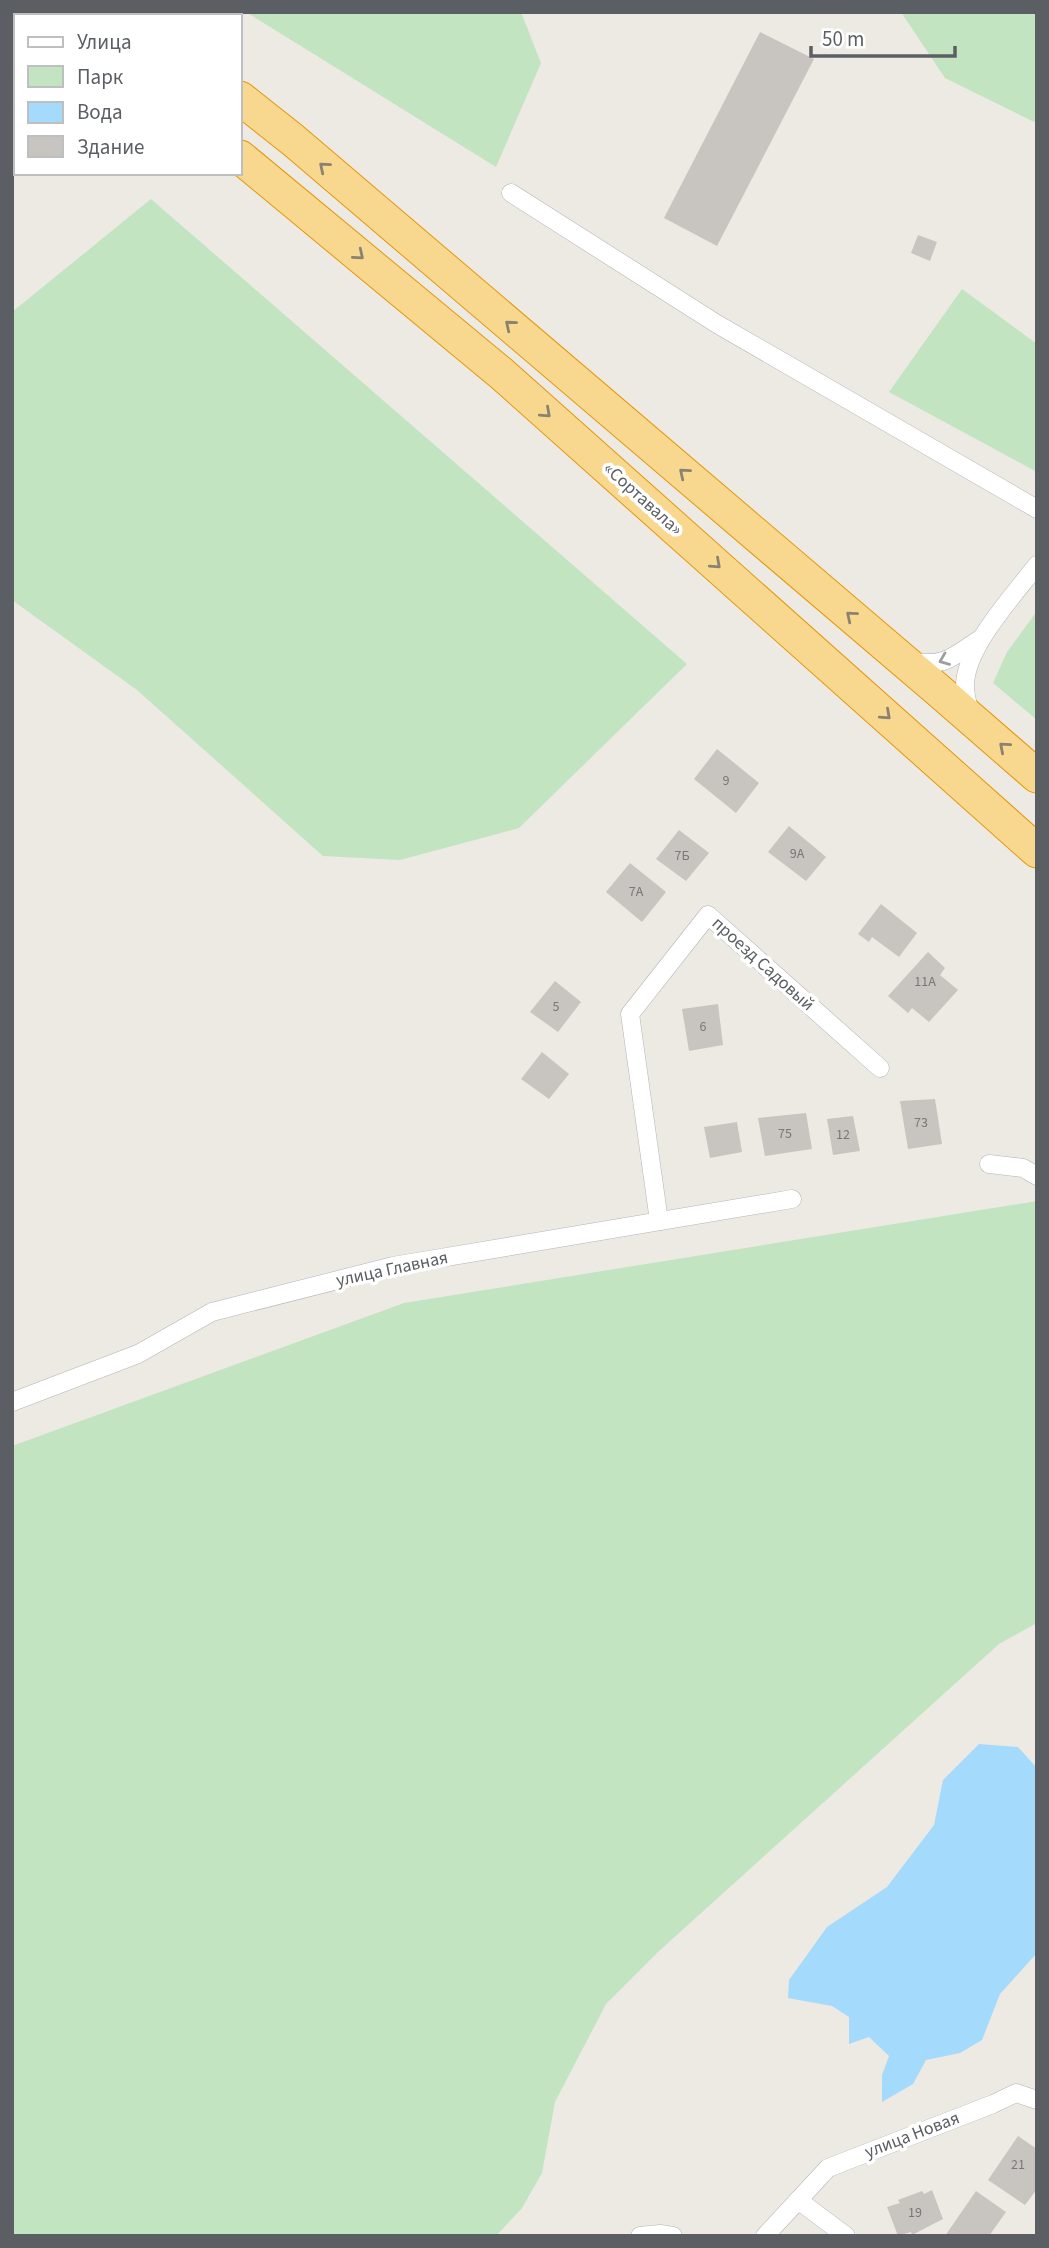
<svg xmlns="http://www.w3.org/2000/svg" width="1049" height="2248" viewBox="0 0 1049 2248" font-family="'Source Sans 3',sans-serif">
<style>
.green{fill:#c2e4c0}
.water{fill:#a4dafb}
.building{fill:#c8c5c0}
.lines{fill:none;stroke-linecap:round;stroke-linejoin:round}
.street-casing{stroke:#b0b4b7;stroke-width:19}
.highway-casing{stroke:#e69609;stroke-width:35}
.street{stroke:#fff;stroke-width:18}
.highway{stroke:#f8d88e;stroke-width:33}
.oneway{stroke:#8a8370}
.oneway2{stroke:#9d9fa1}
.labels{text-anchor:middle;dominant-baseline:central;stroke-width:7;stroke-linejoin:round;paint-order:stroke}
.number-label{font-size:14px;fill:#76787a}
.street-label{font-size:18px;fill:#5b5f63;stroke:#fff}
</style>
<rect width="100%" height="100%" fill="#edeae3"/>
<g class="green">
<path d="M 246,12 L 521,12 L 541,63 L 496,167 Z"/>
<path d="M 901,12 L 1037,12 L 1037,117 L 1034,122 L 945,78 Z"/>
<path d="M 151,199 L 687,664 L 519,828 L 400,860 L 323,856 L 137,690 L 12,600 L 12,312 Z"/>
<path d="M 962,289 L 1037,344 L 1037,472 L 889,392 Z"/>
<path d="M 1037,611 L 1037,720 L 993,683 L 1007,652 Z"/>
<path d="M 1037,1201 L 1037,1623 L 999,1644 L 658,1952 L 606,2004 L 555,2102 L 542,2173 L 522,2208 L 496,2236 L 12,2236 L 12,1446 L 404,1303 Z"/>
</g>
<path class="water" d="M 979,1744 L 1018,1747 L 1037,1768 L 1037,1953 L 1000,1994 L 982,2040 L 960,2053 L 926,2060 L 913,2084 L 882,2102 L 882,2075 L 889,2056 L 869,2037 L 849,2044 L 849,2017 L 832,2006 L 788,1998 L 789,1980 L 827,1927 L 887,1887 L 934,1825 L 943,1780 Z"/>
<g class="building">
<path d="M 760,32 L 814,59 L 717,246 L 664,218 Z"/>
<path d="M 918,235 L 937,242 L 930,261 L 911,253 Z"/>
<path d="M 717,749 L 759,783 L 736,813 L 694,779 Z"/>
<path d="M 789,826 L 826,857 L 806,881 L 768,852 Z"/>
<path d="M 679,830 L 709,853 L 686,881 L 656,859 Z"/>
<path d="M 630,863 L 666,892 L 642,922 L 606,892 Z"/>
<path d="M 881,904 L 917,933 L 899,957 L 872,937 L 869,942 L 858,934 Z"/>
<path d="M 928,952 L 945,968 L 940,975 L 958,990 L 929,1022 L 912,1008 L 908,1013 L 888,996 Z"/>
<path d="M 555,981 L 581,1002 L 558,1032 L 530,1012 Z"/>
<path d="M 718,1004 L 723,1045 L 689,1051 L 682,1009 Z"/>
<path d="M 542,1052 L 569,1074 L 549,1099 L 521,1079 Z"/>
<path d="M 935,1099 L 942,1144 L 908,1149 L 900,1101 Z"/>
<path d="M 806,1113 L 812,1149 L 765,1156 L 758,1118 Z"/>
<path d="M 853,1116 L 860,1151 L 833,1155 L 827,1119 Z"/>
<path d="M 737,1122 L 742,1152 L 710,1158 L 704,1127 Z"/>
<path d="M 1018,2136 L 1037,2149 L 1037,2189 L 1025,2205 L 988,2180 Z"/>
<path d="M 932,2190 L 943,2219 L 912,2235 L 911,2232 L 898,2236 L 887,2207 L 900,2203 L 898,2200 L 922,2191 L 924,2194 Z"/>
<path d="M 976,2191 L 1006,2212 L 989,2236 L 945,2236 Z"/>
</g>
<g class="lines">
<defs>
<g id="street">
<path d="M 511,193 L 717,324 L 1037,509"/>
<path d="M 910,661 C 945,668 952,657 980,639"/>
<path d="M 970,714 C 968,705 965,695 965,687 C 964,648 1014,595 1037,565"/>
<path d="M 989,1164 L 1023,1168 L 1037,1176"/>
<path d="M 659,1221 L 630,1014 L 708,915 L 880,1068"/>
<path d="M 12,1402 L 138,1354 L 212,1312 L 393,1266 L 792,1199"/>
<path d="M 798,2200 L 846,2236"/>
<path d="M 640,2236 L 660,2234 L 673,2236"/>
<path d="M 765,2236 L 828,2168 L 993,2104 L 1016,2093 L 1037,2100"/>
</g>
<g id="highway">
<path d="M 62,12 L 67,16"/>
<path d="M 131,12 L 136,16"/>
<path d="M 240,98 L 293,140 L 938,690 L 1037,776"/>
<path d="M 240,157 L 502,374 L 1037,851"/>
</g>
</defs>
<use href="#street" class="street-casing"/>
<use href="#highway" class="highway-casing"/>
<use href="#street" class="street"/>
<use href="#highway" class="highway"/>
</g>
<defs><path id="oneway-chevron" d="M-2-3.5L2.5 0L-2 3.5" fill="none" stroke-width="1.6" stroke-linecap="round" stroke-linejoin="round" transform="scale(1.75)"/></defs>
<g class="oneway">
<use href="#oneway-chevron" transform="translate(324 167) rotate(-140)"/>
<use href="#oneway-chevron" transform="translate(359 255) rotate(40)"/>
<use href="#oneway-chevron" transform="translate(510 325) rotate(-140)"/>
<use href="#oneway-chevron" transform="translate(546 413) rotate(42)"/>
<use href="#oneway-chevron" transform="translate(684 473) rotate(-140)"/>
<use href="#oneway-chevron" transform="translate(716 564) rotate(42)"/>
<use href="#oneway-chevron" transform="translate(851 616) rotate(-140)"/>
<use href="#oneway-chevron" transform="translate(886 715) rotate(42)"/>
<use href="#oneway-chevron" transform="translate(1004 747) rotate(-139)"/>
</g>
<use class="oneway2" href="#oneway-chevron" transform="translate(944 660) rotate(158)"/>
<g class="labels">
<g class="number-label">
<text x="726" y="781">9</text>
<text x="797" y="854">9А</text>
<text x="682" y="856">7Б</text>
<text x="636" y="892">7А</text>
<text x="925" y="982">11А</text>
<text x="556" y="1007">5</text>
<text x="703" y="1027">6</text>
<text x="921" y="1123">73</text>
<text x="785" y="1134">75</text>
<text x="843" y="1135">12</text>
<text x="1018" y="2165">21</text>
<text x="915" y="2213">19</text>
</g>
<g class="street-label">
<text transform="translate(643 499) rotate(42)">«Сортавала»</text>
<text transform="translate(763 964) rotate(42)">проезд Садовый</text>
<text transform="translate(392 1269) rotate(-12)">улица Главная</text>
<text transform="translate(912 2135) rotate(-21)">улица Новая</text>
</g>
</g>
<rect width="1049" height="2248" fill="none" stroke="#5b5f63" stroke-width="28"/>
<rect x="14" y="14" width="228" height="161" fill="#ffffff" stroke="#bdbfc1" stroke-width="2"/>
<rect x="28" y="37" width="35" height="10" fill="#ffffff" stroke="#bdbfc1" stroke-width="2"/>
<text x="77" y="49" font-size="21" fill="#5b5f63">Улица</text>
<rect x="28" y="66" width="35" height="21" fill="#c2e4c0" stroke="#bdbfc1" stroke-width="2"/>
<text x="77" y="84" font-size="21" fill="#5b5f63">Парк</text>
<rect x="28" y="102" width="35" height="21" fill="#a4dafb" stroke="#bdbfc1" stroke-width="2"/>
<text x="77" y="119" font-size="21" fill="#5b5f63">Вода</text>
<rect x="28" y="136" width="35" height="21" fill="#c8c5c0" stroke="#bdbfc1" stroke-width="2"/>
<text x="77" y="154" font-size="21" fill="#5b5f63">Здание</text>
<path d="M811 46v10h144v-10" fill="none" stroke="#5b5f63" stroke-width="3.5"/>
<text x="822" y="46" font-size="21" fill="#5b5f63" stroke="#ffffff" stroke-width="5" paint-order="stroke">50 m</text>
</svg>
